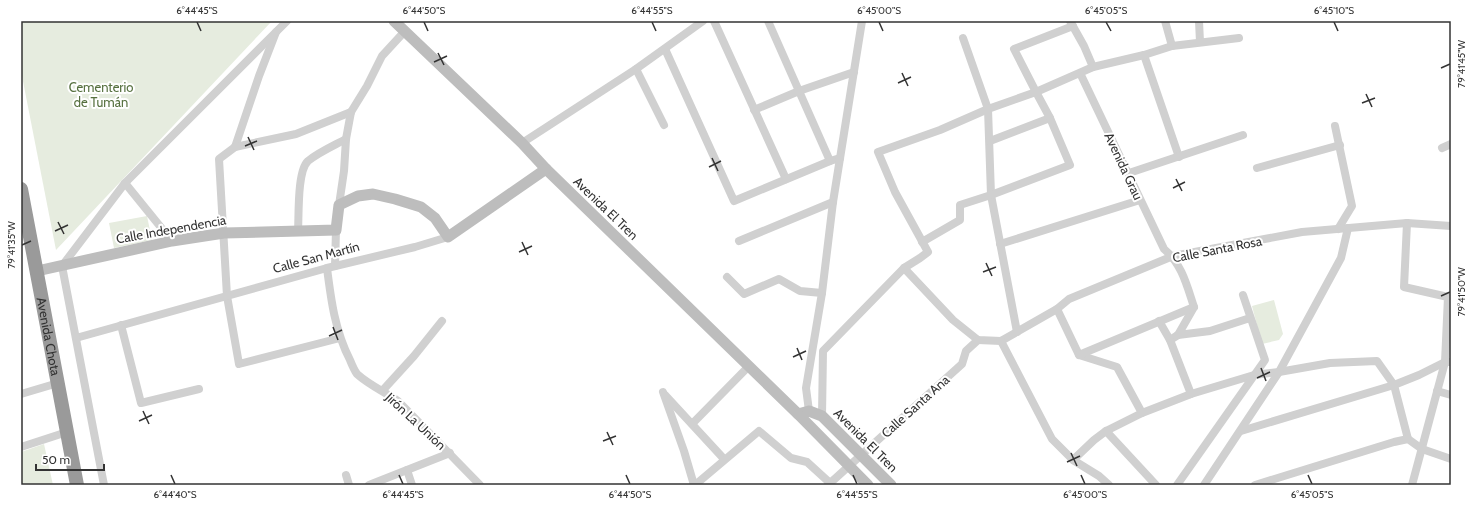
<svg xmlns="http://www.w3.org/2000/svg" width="1472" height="506" viewBox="0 0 1472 506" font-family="Cabin,sans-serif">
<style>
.green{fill:#e6ecdf}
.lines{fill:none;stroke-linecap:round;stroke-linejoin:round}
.street{stroke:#d0d0d0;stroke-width:8}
.secondary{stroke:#bdbdbd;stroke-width:11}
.highway{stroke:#9a9a9a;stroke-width:14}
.ticks{fill:none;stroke:#333;stroke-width:1.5}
.labels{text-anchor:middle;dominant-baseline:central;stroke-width:4;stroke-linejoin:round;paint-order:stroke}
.park-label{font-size:13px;fill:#56703f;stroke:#fff}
.street-label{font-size:13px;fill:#333;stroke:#fff}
.neatline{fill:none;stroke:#333;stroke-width:1.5}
.ticks-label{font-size:10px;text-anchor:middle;fill:#333}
</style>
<rect width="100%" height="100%" fill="#fff"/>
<g class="green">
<path d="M 21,21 L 272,21 L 56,250 L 21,71 Z"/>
<path d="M 147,216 L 152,240 L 114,248 L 109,223 Z"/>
<path d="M 1274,300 L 1283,334 L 1279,340 L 1262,344 L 1252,306 Z"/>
<path d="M 44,444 L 53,485 L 21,485 L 21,452 Z"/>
</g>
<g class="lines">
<g class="street">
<path d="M 287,21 L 276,32 L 259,76 L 235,147 L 219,159 L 227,296 L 239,364 L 340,338"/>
<path d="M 714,21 L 786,179"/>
<path d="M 768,21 L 830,161"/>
<path d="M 1070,21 L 1084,46 L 1093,67"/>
<path d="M 1165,21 L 1172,46"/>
<path d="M 1199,21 L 1200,42"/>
<path d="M 963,38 L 988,109 L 991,195 L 1017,332"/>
<path d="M 665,49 L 734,201 L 830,161 L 840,158"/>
<path d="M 1144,55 L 1179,157"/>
<path d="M 636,69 L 664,125"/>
<path d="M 1080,73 L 1164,249 C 1182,264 1187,286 1194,307 L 1178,335 L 1170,340"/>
<path d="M 754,110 L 799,91 L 854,72"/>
<path d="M 1335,126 L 1352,206 L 1338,229"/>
<path d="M 990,141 L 1050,118"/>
<path d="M 522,143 L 636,69 L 703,21"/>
<path d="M 235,147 L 296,134 L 351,112"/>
<path d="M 1442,148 L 1451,144"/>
<path d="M 1257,168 L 1340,145"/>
<path d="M 1129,173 L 1243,135"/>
<path d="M 125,183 L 172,241"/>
<path d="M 339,205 L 344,171 L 346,139 L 351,112 L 367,86 L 382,56 L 405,31"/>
<path d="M 1407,223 L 1404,287 L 1448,297 L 1445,362 L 1412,485"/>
<path d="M 298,231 C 299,216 297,171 308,161 C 319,152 333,146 346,139"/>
<path d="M 739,241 L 833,202"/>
<path d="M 922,242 L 960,220 L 960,205 L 991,195 L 1070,165 L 1050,118 L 1036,92 L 1014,49 L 1073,26"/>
<path d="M 1000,244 L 1140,200"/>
<path d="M 335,266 L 336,230"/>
<path d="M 327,268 C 331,300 335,331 350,360 C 352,365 354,370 357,374 C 369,385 385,392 398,401 L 480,485"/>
<path d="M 904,268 L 953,320 L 978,340 L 1001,341 L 1057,309 L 1069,299 L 1173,256 L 1302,232 L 1407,223 L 1451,226"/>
<path d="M 727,277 L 744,294 L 779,279 L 800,291 L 822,293"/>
<path d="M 1057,309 L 1079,355 L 1117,367 L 1142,413"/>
<path d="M 1159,321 L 1170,340 L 1191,394"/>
<path d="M 121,325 L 141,403 L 199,389"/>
<path d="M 1178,335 L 1210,331 L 1250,318"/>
<path d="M 76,338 L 327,268 L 415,247 L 448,237"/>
<path d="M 1001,341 L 1052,439 L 1073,460 L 1099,476 L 1109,485"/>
<path d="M 1079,355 L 1194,307"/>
<path d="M 383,390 L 414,356 L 442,321"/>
<path d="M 1437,391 L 1451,395"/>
<path d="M 663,392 L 684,451 L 694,485"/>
<path d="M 21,394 L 58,383"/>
<path d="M 665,395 L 724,459"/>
<path d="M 809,411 L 806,388 L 822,293 L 833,202 L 862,21"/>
<path d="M 822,416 L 823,351 L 904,268 L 920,258 L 928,252 L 895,192 L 878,152 L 940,130 L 988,109 L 1036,92 L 1093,67 L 1144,55 L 1172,46 L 1239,38"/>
<path d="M 692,424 L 749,366"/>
<path d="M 1106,431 L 1156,485"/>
<path d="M 1241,431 L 1394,385 L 1419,375 L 1445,362 L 1451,362"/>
<path d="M 21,447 L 67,432"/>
<path d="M 1073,460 L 1094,440 L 1106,431 L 1142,413 L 1191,394 L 1254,375 L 1279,372 L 1330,363 L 1377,361 L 1394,385 L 1408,439"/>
<path d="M 407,470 L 412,485"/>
<path d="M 346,475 L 349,485"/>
<path d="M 104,485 L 62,266 L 125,183 L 276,32"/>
<path d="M 369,485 L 450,453"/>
<path d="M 695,485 L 759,431 L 791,458 L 807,462 L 830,483"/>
<path d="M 828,485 L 962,364 L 966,351 L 978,340"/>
<path d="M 1177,485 L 1265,360 L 1243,295"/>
<path d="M 1204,485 L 1279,372 L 1341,258 L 1348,228"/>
<path d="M 1255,485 L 1394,442 L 1408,439 L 1422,449 L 1451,459"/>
</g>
<g class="secondary">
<path d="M 394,21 L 522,143 L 546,169 L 798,414 L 809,411 L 822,416 L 891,485"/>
<path d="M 37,271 L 172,241 L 224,233 L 336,230 L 339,205 L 358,196 L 373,194 L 395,199 L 421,207 L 435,218 L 448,237 L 546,169"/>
<path d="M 798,414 L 868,485"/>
</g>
<path class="highway" id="s1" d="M 21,189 L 77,485"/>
</g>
<path class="ticks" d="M 197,22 L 201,31M 424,22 L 428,31M 652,22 L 656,31M 879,22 L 883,31M 1106,22 L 1111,31M 1334,22 L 1338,31M 438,53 L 444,65M 434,62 L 447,56M 1441,68 L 1450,64M 902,73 L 908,86M 898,83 L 911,77M 1366,94 L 1372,107M 1362,103 L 1375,98M 248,137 L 254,150M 245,146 L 257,141M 712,158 L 718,171M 709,167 L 721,161M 1176,179 L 1182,191M 1173,188 L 1185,182M 58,222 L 64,234M 55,231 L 68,225M 522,242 L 528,255M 22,245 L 31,241M 519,252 L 532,246M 986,263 L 992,276M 983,272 L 996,267M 1441,296 L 1450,292M 333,327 L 338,340M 329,336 L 342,330M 797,348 L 802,360M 793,357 L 806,351M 1261,368 L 1266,381M 1257,378 L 1270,372M 143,411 L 149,424M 139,421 L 152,415M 607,432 L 613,445M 603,441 L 616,436M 1071,453 L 1077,466M 1067,462 L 1080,456M 171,475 L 175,484M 399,475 L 403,484M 626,475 L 630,484M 853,475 L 857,484M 1081,475 L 1085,484M 1308,475 L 1312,484"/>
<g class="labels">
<g class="park-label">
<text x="101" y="87">Cementerio<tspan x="101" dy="15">de Tumán</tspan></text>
</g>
<g class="street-label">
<text transform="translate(1124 166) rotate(65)">Avenida Grau</text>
<text transform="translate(606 208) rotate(44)">Avenida El Tren</text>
<text transform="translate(171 229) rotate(-10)">Calle Independencia</text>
<text transform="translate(1217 249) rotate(-11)">Calle Santa Rosa</text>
<text transform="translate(316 257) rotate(-15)">Calle San Martín</text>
<text stroke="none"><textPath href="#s1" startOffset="150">Avenida Chota</textPath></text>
<text transform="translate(915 406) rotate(-42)">Calle Santa Ana</text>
<text transform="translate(416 421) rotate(43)">Jirón La Unión</text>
<text transform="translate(866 440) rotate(45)">Avenida El Tren</text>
</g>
</g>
<rect width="1472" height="506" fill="none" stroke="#ffffff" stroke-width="44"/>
<path d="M36 464v6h68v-6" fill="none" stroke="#333333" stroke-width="2"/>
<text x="42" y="464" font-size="12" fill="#333333" stroke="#ffffff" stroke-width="3" paint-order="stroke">50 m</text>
<rect x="22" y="22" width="1428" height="462" class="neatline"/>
<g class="ticks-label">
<text x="197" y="14">6°44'45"S</text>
<text x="424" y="14">6°44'50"S</text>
<text x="652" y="14">6°44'55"S</text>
<text x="879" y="14">6°45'00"S</text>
<text x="1106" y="14">6°45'05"S</text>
<text x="1334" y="14">6°45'10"S</text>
<text transform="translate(1461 64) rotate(-90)" y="4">79°41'45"W</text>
<text transform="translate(11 245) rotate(-90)" y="4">79°41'35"W</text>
<text transform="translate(1461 292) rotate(-90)" y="4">79°41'50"W</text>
<text x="175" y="498">6°44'40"S</text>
<text x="403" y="498">6°44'45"S</text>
<text x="630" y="498">6°44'50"S</text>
<text x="857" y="498">6°44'55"S</text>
<text x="1085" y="498">6°45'00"S</text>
<text x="1312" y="498">6°45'05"S</text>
</g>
</svg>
